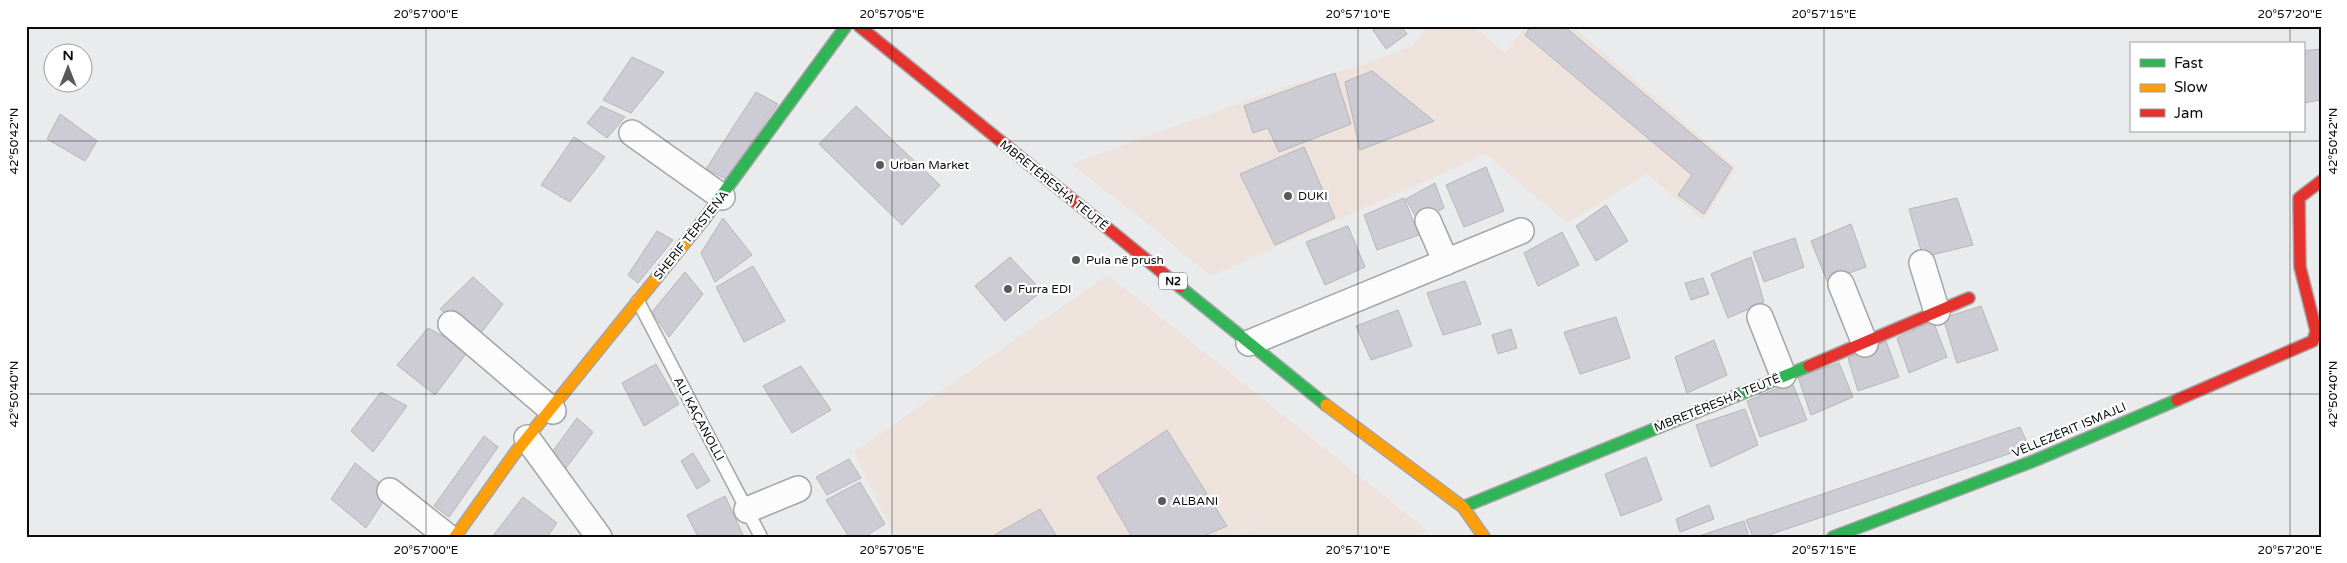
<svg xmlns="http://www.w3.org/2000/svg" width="2347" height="563" viewBox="0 0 2347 563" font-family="'Varela Round',sans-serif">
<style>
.industrial{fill:#eee2dc}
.building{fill:#cdccd5;stroke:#b5b6b8}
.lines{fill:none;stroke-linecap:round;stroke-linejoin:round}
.lane-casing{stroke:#a3a5a6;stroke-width:15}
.street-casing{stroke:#a3a5a6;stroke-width:28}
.fast-casing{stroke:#a3a5a6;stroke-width:14}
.slow-casing{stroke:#a3a5a6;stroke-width:14}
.jam-casing{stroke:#a3a5a6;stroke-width:14}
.lane{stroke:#fcfcfc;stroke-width:12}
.street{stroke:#fcfcfc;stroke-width:25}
.fast{stroke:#30b455;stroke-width:11}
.slow{stroke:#ff9f0a;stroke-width:11}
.jam{stroke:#e5322d;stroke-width:11}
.ticks{fill:none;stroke:#0a0b0c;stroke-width:1;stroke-opacity:0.45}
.poi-dot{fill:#58595b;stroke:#fff;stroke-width:2}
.labels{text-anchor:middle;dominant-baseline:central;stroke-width:4.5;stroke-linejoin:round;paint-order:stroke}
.shield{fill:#fff;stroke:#545455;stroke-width:1}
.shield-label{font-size:11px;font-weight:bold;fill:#0a0b0c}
.poi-label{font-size:12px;fill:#0a0b0c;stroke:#fff;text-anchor:start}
.street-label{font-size:12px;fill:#0a0b0c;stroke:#fff}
.neatline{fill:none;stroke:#0a0b0c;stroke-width:2}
.ticks-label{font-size:12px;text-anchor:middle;fill:#0a0b0c}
</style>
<rect width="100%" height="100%" fill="#e9ebed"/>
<g class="industrial">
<path d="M 1428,26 L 1473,26 L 1505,53 L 1526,26 L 1572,26 L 1737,168 L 1703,220 L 1647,174 L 1567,223 L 1486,154 L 1211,276 L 1137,215 L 1071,164 L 1287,86 L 1363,65 L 1413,45 Z"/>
<path d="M 1108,275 L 1360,477 L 1428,531 L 1415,537 L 1230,537 L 1274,516 L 1227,537 L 895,537 L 854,452 Z"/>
</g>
<g class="building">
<path d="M 1378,26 L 1401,26 L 1407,34 L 1386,49 L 1373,30 Z"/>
<path d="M 1531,26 L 1564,26 L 1732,168 L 1704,214 L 1678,195 L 1692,175 L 1525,35 Z"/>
<path d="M 2321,49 L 2321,100 L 2303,103 L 2303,51 Z"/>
<path d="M 632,57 L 664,72 L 631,113 L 603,100 Z"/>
<path d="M 1372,71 L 1434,121 L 1360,150 L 1345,82 Z"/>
<path d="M 1335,73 L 1351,124 L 1279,152 L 1268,128 L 1253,133 L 1244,106 Z"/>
<path d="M 756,92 L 778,104 L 726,179 L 706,169 Z"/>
<path d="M 601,106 L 625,117 L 607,138 L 587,123 Z"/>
<path d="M 856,106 L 940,185 L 902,225 L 819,144 Z"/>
<path d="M 60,114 L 97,141 L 85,161 L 47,139 Z"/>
<path d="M 574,137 L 605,157 L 570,202 L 541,185 Z"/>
<path d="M 1304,147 L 1335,218 L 1275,245 L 1240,174 Z"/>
<path d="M 1486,167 L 1504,211 L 1464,227 L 1446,185 Z"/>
<path d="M 1435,183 L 1444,208 L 1418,221 L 1406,199 Z"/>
<path d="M 1404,198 L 1419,235 L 1377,250 L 1364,215 Z"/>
<path d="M 1957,198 L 1973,245 L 1923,257 L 1909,209 Z"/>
<path d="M 1606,205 L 1628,241 L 1596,261 L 1576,226 Z"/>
<path d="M 723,218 L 752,255 L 715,282 L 701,253 Z"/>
<path d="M 1851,224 L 1866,267 L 1827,281 L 1811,241 Z"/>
<path d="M 1348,226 L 1365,267 L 1325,285 L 1306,242 Z"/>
<path d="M 657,231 L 673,240 L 638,283 L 628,275 Z"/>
<path d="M 1562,232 L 1579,265 L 1538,286 L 1524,253 Z"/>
<path d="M 1795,238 L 1804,267 L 1764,282 L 1753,252 Z"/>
<path d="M 1010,257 L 1042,291 L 1005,321 L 975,286 Z"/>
<path d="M 1751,257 L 1764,302 L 1728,318 L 1711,274 Z"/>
<path d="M 753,266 L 785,321 L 744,342 L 716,287 Z"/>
<path d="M 685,272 L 703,294 L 669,337 L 652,312 Z"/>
<path d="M 473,277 L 503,304 L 478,337 L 440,309 Z"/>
<path d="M 1703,278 L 1709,294 L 1691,300 L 1685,283 Z"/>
<path d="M 1465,281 L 1481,324 L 1443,335 L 1427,293 Z"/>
<path d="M 1981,306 L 1998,350 L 1957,363 L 1943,318 Z"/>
<path d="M 1398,310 L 1412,346 L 1371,360 L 1356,326 Z"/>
<path d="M 1616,317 L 1630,358 L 1580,374 L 1564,332 Z"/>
<path d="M 1933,321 L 1947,357 L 1909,373 L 1897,338 Z"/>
<path d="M 428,328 L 469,350 L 435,395 L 397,365 Z"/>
<path d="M 1511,329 L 1517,348 L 1498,354 L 1492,335 Z"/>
<path d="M 1714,340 L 1727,375 L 1687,393 L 1675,357 Z"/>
<path d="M 1886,341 L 1899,377 L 1858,391 L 1848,358 Z"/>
<path d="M 1839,363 L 1853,397 L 1811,415 L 1798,377 Z"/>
<path d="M 656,364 L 679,404 L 644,426 L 622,383 Z"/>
<path d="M 801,366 L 831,410 L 792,433 L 763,386 Z"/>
<path d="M 1792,382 L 1807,420 L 1760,437 L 1747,401 Z"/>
<path d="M 381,392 L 407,406 L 373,452 L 351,431 Z"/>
<path d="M 1745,409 L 1758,445 L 1711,467 L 1696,425 Z"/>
<path d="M 577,418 L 593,432 L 566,468 L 550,455 Z"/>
<path d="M 2020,427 L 2029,447 L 1763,537 L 1753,537 L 1746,520 Z"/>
<path d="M 1167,430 L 1227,526 L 1201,537 L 1132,537 L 1097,477 Z"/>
<path d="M 484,436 L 498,447 L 449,517 L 434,506 Z"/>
<path d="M 693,453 L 710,481 L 697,489 L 681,461 Z"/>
<path d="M 1646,457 L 1662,500 L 1621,516 L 1605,474 Z"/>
<path d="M 849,459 L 861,478 L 827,495 L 816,477 Z"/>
<path d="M 355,463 L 390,491 L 366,528 L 331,499 Z"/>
<path d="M 860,482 L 885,524 L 864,537 L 849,537 L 826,500 Z"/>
<path d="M 725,496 L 744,537 L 698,537 L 687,515 Z"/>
<path d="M 523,497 L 557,523 L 547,537 L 492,537 Z"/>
<path d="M 1709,505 L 1714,519 L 1680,532 L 1676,519 Z"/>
<path d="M 1040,509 L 1057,537 L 991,537 Z"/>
<path d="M 1744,521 L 1749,537 L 1696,537 Z"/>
</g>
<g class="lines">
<defs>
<path id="lane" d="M 638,301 L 761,537"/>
<g id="street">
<path d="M 632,133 L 722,197"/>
<path d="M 1428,221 L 1446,262"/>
<path d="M 1922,263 L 1937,312"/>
<path d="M 1841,284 L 1865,344"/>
<path d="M 1760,317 L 1783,375"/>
<path d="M 451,324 L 553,411"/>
<path d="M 1249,343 L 1521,231"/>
<path d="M 527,438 L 599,537"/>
<path d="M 390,491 L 448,537"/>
<path d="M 747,510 L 798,489"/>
</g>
<g id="fast">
<path d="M 705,218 L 846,26"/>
<path d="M 1180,287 L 1326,405"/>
<path d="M 1463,507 L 1809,366"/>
<path d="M 1833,537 L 2036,460 L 2177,400"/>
</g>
<g id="slow">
<path d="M 1326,405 L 1463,507 L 1484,537"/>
<path d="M 455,537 L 515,453 L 705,218"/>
</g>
<g id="jam">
<path d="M 859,26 L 1180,287"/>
<path d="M 1809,366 L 1969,298"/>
<path d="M 2177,400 L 2313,341 L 2316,331 L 2300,267 L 2299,198 L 2321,181"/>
</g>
</defs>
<use href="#lane" class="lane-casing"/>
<use href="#street" class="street-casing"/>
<use href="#fast" class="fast-casing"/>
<use href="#slow" class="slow-casing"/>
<use href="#jam" class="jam-casing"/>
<use href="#lane" class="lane"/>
<use href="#street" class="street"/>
<use href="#fast" class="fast"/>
<use href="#slow" class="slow"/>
<use href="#jam" class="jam"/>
</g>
<path class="ticks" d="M 426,26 L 426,537M 892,26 L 892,537M 1358,26 L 1358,537M 1824,26 L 1824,537M 2290,26 L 2290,44M 2290,131 L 2290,537M 26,141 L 2321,141M 26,394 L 2321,394"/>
<g class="poi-dot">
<circle cx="880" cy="165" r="5"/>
<circle cx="1288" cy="196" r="5"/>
<circle cx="1076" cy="260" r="5"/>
<circle cx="1008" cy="289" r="5"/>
<circle cx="1162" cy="501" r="5"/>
</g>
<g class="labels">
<rect class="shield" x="1159" y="272.5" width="28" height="17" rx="4"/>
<g class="shield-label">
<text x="1173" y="281">N2</text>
</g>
<g class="poi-label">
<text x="890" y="165">Urban Market</text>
<text x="1298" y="196">DUKI</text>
<text x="1086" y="260">Pula në prush</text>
<text x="1018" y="289">Furra EDI</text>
<text x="1172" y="501">ALBANI</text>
</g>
<g class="street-label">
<text transform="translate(1054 185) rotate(39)">MBRETËRESHA TEUTË</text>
<text transform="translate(691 235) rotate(-51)">SHERIF TËRSTENA</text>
<text transform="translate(1717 403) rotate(-22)">MBRETËRESHA TEUTË</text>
<text transform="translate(699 419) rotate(62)">ALI KAÇANOLLI</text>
<text transform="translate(2069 430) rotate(-23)">VËLLEZËRIT ISMAJLI</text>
</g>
</g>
<rect width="2347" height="563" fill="none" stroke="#ffffff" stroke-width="55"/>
<rect x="2130" y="42" width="175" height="90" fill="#ffffff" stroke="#9d9d9e"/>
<rect x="2140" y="59" width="25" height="8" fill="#30b455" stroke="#9d9d9e"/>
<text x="2174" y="68" font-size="15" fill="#0a0b0c">Fast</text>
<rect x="2140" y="84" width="25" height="8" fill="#ff9f0a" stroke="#9d9d9e"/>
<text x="2174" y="92" font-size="15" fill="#0a0b0c">Slow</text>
<rect x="2140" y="109" width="25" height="8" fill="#e5322d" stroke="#9d9d9e"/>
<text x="2174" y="118" font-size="15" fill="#0a0b0c">Jam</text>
<g transform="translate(68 68)"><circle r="24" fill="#ffffff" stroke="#9d9d9e"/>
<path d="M0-4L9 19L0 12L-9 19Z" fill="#58595b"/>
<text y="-8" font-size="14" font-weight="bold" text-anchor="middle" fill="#0a0b0c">N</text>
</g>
<rect x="28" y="28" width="2292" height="508" class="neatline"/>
<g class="ticks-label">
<text x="426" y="18">20°57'00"E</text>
<text x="892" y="18">20°57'05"E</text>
<text x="1358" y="18">20°57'10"E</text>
<text x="1824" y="18">20°57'15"E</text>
<text x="2290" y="18">20°57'20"E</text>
<text transform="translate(14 141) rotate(-90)" y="4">42°50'42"N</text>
<text transform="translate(2333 141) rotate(-90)" y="4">42°50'42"N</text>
<text transform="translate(14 394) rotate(-90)" y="4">42°50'40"N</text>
<text transform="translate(2333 394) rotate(-90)" y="4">42°50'40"N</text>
<text x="426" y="554">20°57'00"E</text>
<text x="892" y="554">20°57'05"E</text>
<text x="1358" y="554">20°57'10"E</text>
<text x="1824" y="554">20°57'15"E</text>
<text x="2290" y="554">20°57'20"E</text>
</g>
</svg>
